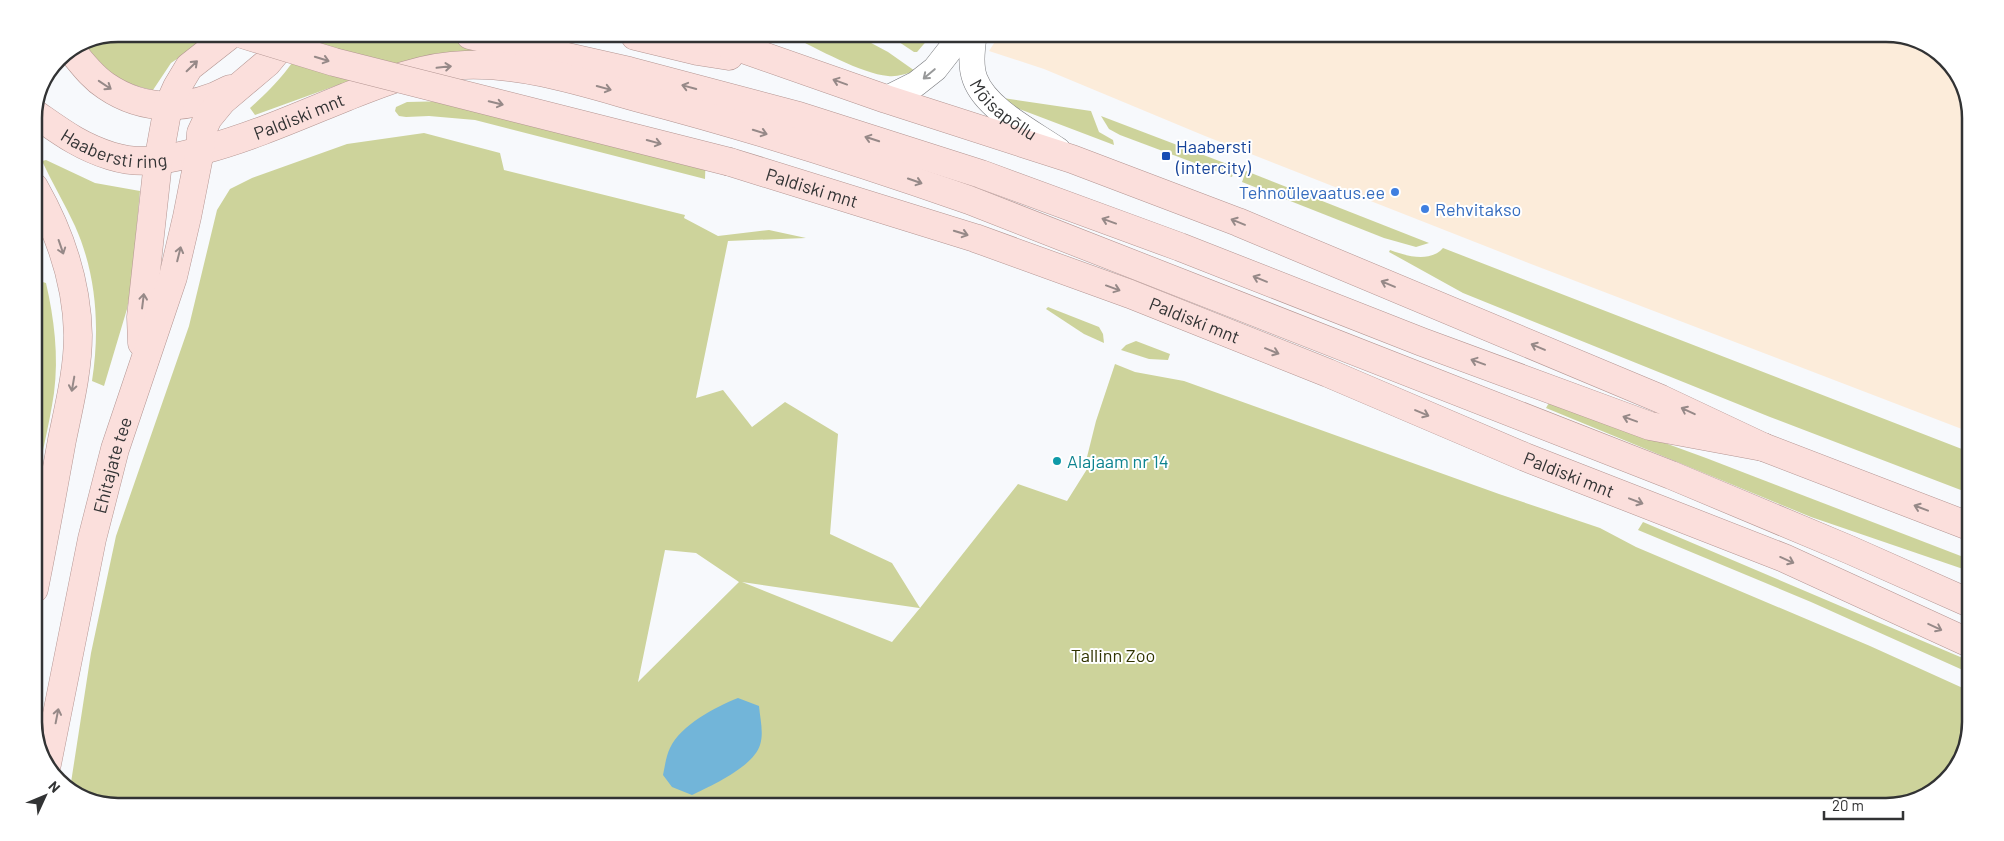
<svg xmlns="http://www.w3.org/2000/svg" width="2004" height="841" viewBox="0 0 2004 841" font-family="Barlow,sans-serif">
<style>
.commercial{fill:#fcecda}
.green{fill:#cdd39b;fill-rule:evenodd}
.water{fill:#72b5d9}
.lines{fill:none;stroke-linecap:round;stroke-linejoin:round}
.street-casing{stroke:#78797d;stroke-width:26}
.primary-casing{stroke:#b39592;stroke-width:29}
.street{stroke:#fff;stroke-width:25}
.primary{stroke:#fbdfdc;stroke-width:28}
.primary-bridge-casing{stroke:#b39592;stroke-width:29;stroke-linecap:butt}
.primary-bridge{stroke:#fbdfdc;stroke-width:28}
.oneway{stroke:#968988}
.oneway2{stroke:#98999a}
.transit-dot{fill:#1a4fb4;stroke:#fff;stroke-width:2}
.shop-dot{fill:#3f7fe0;stroke:#fff;stroke-width:2}
.culture-dot{fill:#0f9aa8;stroke:#fff;stroke-width:2}
.labels{text-anchor:middle;dominant-baseline:central;stroke-width:4;stroke-linejoin:round;paint-order:stroke}
.street-label{font-size:18px;fill:#323334;stroke:#fff}
.transit-label{font-size:18px;fill:#164399;stroke:#fff;text-anchor:start}
.shop-label{font-size:18px;fill:#366cbe;stroke:#fff;text-anchor:end}
.culture-label{font-size:18px;fill:#0d838f;stroke:#fff;text-anchor:start}
.park-label{font-size:18px;fill:#303300;stroke:#fff}
.rim{fill:none;stroke:#323334;stroke-width:2.5}
</style>
<rect width="100%" height="100%" fill="#f7f9fc"/>
<path class="commercial" d="M 998,37 L 1918,40 L 1953,67 L 1970,113 L 1967,431 L 1531,264 L 1205,136 L 1044,69 L 989,51 Z"/>
<g class="green">
<path d="M 118,34 L 214,34 L 171,63 L 153,90 C 120,84 101,68 78,46 L 86,40 Z"/>
<path d="M 309,34 L 521,35 L 660,98 L 397,68 L 335,86 L 255,115 L 250,108 C 277,84 293,66 309,34 Z"/>
<path d="M 791,36 L 858,36 L 888,52 L 915,71 C 906,74 897,77 888,76 C 862,74 816,48 791,36 Z"/>
<path d="M 890,36 L 930,37 L 917,52 L 914,52 Z"/>
<path d="M 1003,98 L 1091,111 L 1099,132 L 1113,140 L 1114,145 L 1014,107 Z"/>
<path d="M 450,101 L 706,149 L 705,179 L 475,120 L 429,116 L 406,117 L 399,116 L 395,111 L 396,107 L 407,102 Z"/>
<path d="M 1101,116 L 1235,167 L 1232,177 L 1120,135 L 1109,129 Z"/>
<path d="M 424,133 L 500,153 L 504,170 L 685,215 L 684,218 L 718,236 L 769,230 L 806,238 L 728,241 L 696,398 L 723,390 L 752,427 L 785,402 L 838,434 L 830,534 L 892,563 L 920,608 L 1018,484 L 1067,501 L 1094,458 L 1087,457 L 1096,421 L 1115,364 L 1135,372 L 1184,381 L 1499,494 L 1600,528 L 1636,547 L 1870,646 L 1965,689 L 1964,755 L 1933,793 L 1886,807 L 86,801 L 70,789 L 91,653 L 116,536 L 189,326 L 217,210 L 230,189 L 252,178 L 347,144 ZM 665,550 L 696,553 L 739,582 L 638,682 ZM 742,582 L 919,608 L 920,608 L 892,642 Z"/>
<path d="M 46,160 L 95,183 L 140,191 L 131,287 L 127,309 L 104,386 L 92,381 C 100,330 97,275 75,226 C 65,204 52,183 42,161 Z"/>
<path d="M 1246,171 L 1429,243 L 1416,247 L 1384,238 L 1242,182 Z"/>
<path d="M 1443,248 L 1967,451 L 1966,492 L 1770,417 L 1463,293 L 1389,252 L 1390,250 C 1406,256 1430,263 1443,248 Z"/>
<path d="M 36,280 L 46,283 C 54,318 59,356 54,393 C 49,427 40,461 34,494 L 34,371 L 36,353 L 34,349 L 34,283 Z"/>
<path d="M 1048,307 L 1099,327 L 1103,334 L 1104,343 L 1084,334 L 1046,309 Z"/>
<path d="M 1136,341 L 1170,354 L 1168,360 L 1149,359 L 1121,350 L 1126,345 Z"/>
<path d="M 1550,401 L 1706,458 L 1966,558 L 1966,570 L 1811,517 L 1546,408 Z"/>
<path d="M 1643,522 L 1965,659 L 1965,671 L 1811,602 L 1638,530 Z"/>
</g>
<path class="water" d="M 738,698 L 759,706 C 760,718 764,733 760,745 C 753,767 711,786 692,795 L 672,787 L 663,775 C 665,766 666,756 670,748 C 681,725 715,707 738,698 Z"/>
<g class="lines">
<defs>
<g id="street">
<path id="s1" d="M 974,37 C 972,50 970,66 975,79 C 986,109 1032,132 1058,150"/>
<path d="M 886,99 L 916,84 L 935,69 L 960,37"/>
</g>
<g id="primary">
<path d="M 470,35 L 629,71 L 799,116 L 981,174 L 1180,247 L 1422,342 L 1650,426 L 1763,447"/>
<path d="M 635,36 L 697,51 L 729,56"/>
<path d="M 706,36 L 886,99 L 1072,159 L 1238,222 L 1661,399 L 1763,447 L 1966,525"/>
<path d="M 71,50 C 82,63 92,77 106,86 C 144,112 190,111 230,89"/>
<path id="s2" d="M 34,113 C 60,131 79,146 111,156 C 143,166 172,159 203,150 C 252,137 299,116 346,97 C 384,82 423,66 465,65 C 524,63 582,82 639,98 C 750,127 860,162 969,200 L 1671,475 L 1850,550 L 1965,601"/>
<path id="s3" d="M 730,162 L 975,238 L 1130,294 L 1328,373 L 1525,457 L 1784,558 L 1965,641"/>
<path d="M 34,187 C 59,231 77,283 78,335 C 78,370 69,406 62,440 C 53,490 44,539 34,589"/>
<path d="M 142,343 L 141,317 L 158,162 L 168,107 L 177,87 L 189,67 L 231,34"/>
<path id="s4" d="M 47,764 L 92,539 L 115,449 L 173,277 L 187,217 L 200,151 L 201,133 L 208,118 L 222,101 L 267,63 L 291,34"/>
</g>
</defs>
<use href="#street" class="street-casing"/>
<use href="#primary" class="primary-casing"/>
<use href="#street" class="street"/>
<use href="#primary" class="primary"/>
<defs>
<path id="primary-bridge" d="M 242,34 L 334,62 L 730,162"/>
</defs>
<use href="#primary-bridge" class="primary-bridge-casing"/>
<use href="#primary-bridge" class="primary-bridge"/>
</g>
<defs><path id="oneway-shaft" d="M-6 0H5M1.5-3L5.5 0L1.5 3" fill="none" stroke-width="1.6" stroke-linecap="round" stroke-linejoin="round" transform="scale(1.25)"/></defs>
<g class="oneway">
<use href="#oneway-shaft" transform="translate(322 59) rotate(17)"/>
<use href="#oneway-shaft" transform="translate(192 66) rotate(-44)"/>
<use href="#oneway-shaft" transform="translate(444 67) rotate(-6)"/>
<use href="#oneway-shaft" transform="translate(840 82) rotate(-160)"/>
<use href="#oneway-shaft" transform="translate(105 85) rotate(34)"/>
<use href="#oneway-shaft" transform="translate(689 87) rotate(-165)"/>
<use href="#oneway-shaft" transform="translate(604 88) rotate(15)"/>
<use href="#oneway-shaft" transform="translate(496 103) rotate(14)"/>
<use href="#oneway-shaft" transform="translate(760 132) rotate(17)"/>
<use href="#oneway-shaft" transform="translate(872 139) rotate(-162)"/>
<use href="#oneway-shaft" transform="translate(654 142) rotate(15)"/>
<use href="#oneway-shaft" transform="translate(915 181) rotate(19)"/>
<use href="#oneway-shaft" transform="translate(1109 221) rotate(-160)"/>
<use href="#oneway-shaft" transform="translate(1238 222) rotate(-158)"/>
<use href="#oneway-shaft" transform="translate(961 233) rotate(17)"/>
<use href="#oneway-shaft" transform="translate(61 247) rotate(71)"/>
<use href="#oneway-shaft" transform="translate(179 254) rotate(-76)"/>
<use href="#oneway-shaft" transform="translate(1260 279) rotate(-158)"/>
<use href="#oneway-shaft" transform="translate(1388 284) rotate(-157)"/>
<use href="#oneway-shaft" transform="translate(1113 288) rotate(20)"/>
<use href="#oneway-shaft" transform="translate(143 301) rotate(-83)"/>
<use href="#oneway-shaft" transform="translate(1538 347) rotate(-157)"/>
<use href="#oneway-shaft" transform="translate(1272 351) rotate(22)"/>
<use href="#oneway-shaft" transform="translate(1478 362) rotate(-160)"/>
<use href="#oneway-shaft" transform="translate(73 384) rotate(100)"/>
<use href="#oneway-shaft" transform="translate(1688 411) rotate(-155)"/>
<use href="#oneway-shaft" transform="translate(1422 413) rotate(23)"/>
<use href="#oneway-shaft" transform="translate(1630 419) rotate(-160)"/>
<use href="#oneway-shaft" transform="translate(1636 501) rotate(21)"/>
<use href="#oneway-shaft" transform="translate(1921 508) rotate(-159)"/>
<use href="#oneway-shaft" transform="translate(1787 560) rotate(24)"/>
<use href="#oneway-shaft" transform="translate(1935 627) rotate(25)"/>
<use href="#oneway-shaft" transform="translate(57 716) rotate(-79)"/>
</g>
<use class="oneway2" href="#oneway-shaft" transform="translate(929 74) rotate(140)"/>
<rect class="transit-dot" x="1161" y="151" width="10" height="10" rx="2.5"/>
<g class="shop-dot">
<circle cx="1395" cy="192" r="5"/>
<circle cx="1425" cy="209" r="5"/>
</g>
<circle class="culture-dot" cx="1057" cy="461" r="5"/>
<g class="labels">
<g class="street-label">
<text stroke="none"><textPath href="#s1" startOffset="85">Mõisapõllu</textPath></text>
<text stroke="none"><textPath href="#s2" startOffset="284">Paldiski mnt</textPath></text>
<text stroke="none"><textPath href="#s2" startOffset="90">Haabersti ring</textPath></text>
<text stroke="none"><textPath href="#s3" startOffset="86">Paldiski mnt</textPath></text>
<text stroke="none"><textPath href="#s3" startOffset="491">Paldiski mnt</textPath></text>
<text stroke="none"><textPath href="#s4" startOffset="306">Ehitajate tee</textPath></text>
<text stroke="none"><textPath href="#s3" startOffset="896">Paldiski mnt</textPath></text>
</g>
<g class="transit-label">
<text x="1176" y="146">Haabersti<tspan x="1176" dy="21">(intercity)</tspan></text>
</g>
<g class="shop-label">
<text x="1385" y="192">Tehnoülevaatus.ee</text>
<text x="1435" y="209" text-anchor="start">Rehvitakso</text>
</g>
<g class="culture-label">
<text x="1067" y="461">Alajaam nr 14</text>
</g>
<g class="park-label">
<text x="1113" y="655">Tallinn Zoo</text>
</g>
</g>
<path d="M0 0H2004V841H0ZM118 42H1886A76 76 0 0 1 1962 118V722A76 76 0 0 1 1886 798H118A76 76 0 0 1 42 722V118A76 76 0 0 1 118 42Z" fill="#fff" fill-rule="evenodd"/>
<path class="rim" d="M118 42H1886A76 76 0 0 1 1962 118V722A76 76 0 0 1 1886 798H118A76 76 0 0 1 42 722V118A76 76 0 0 1 118 42Z"/>
<g transform="translate(45 796) rotate(46)" stroke="#ffffff" stroke-width="4" paint-order="stroke">
<path d="M0-4L9 19L0 12L-9 19Z" fill="#323334"/>
<text y="-8" font-size="14" font-weight="bold" text-anchor="middle" fill="#323334">N</text>
</g>
<path d="M1824 811v8h79v-8" fill="none" stroke="#323334" stroke-width="2.5"/>
<text x="1832" y="811" font-size="15" fill="#323334" stroke="#ffffff" stroke-width="4" paint-order="stroke">20 m</text>
</svg>
